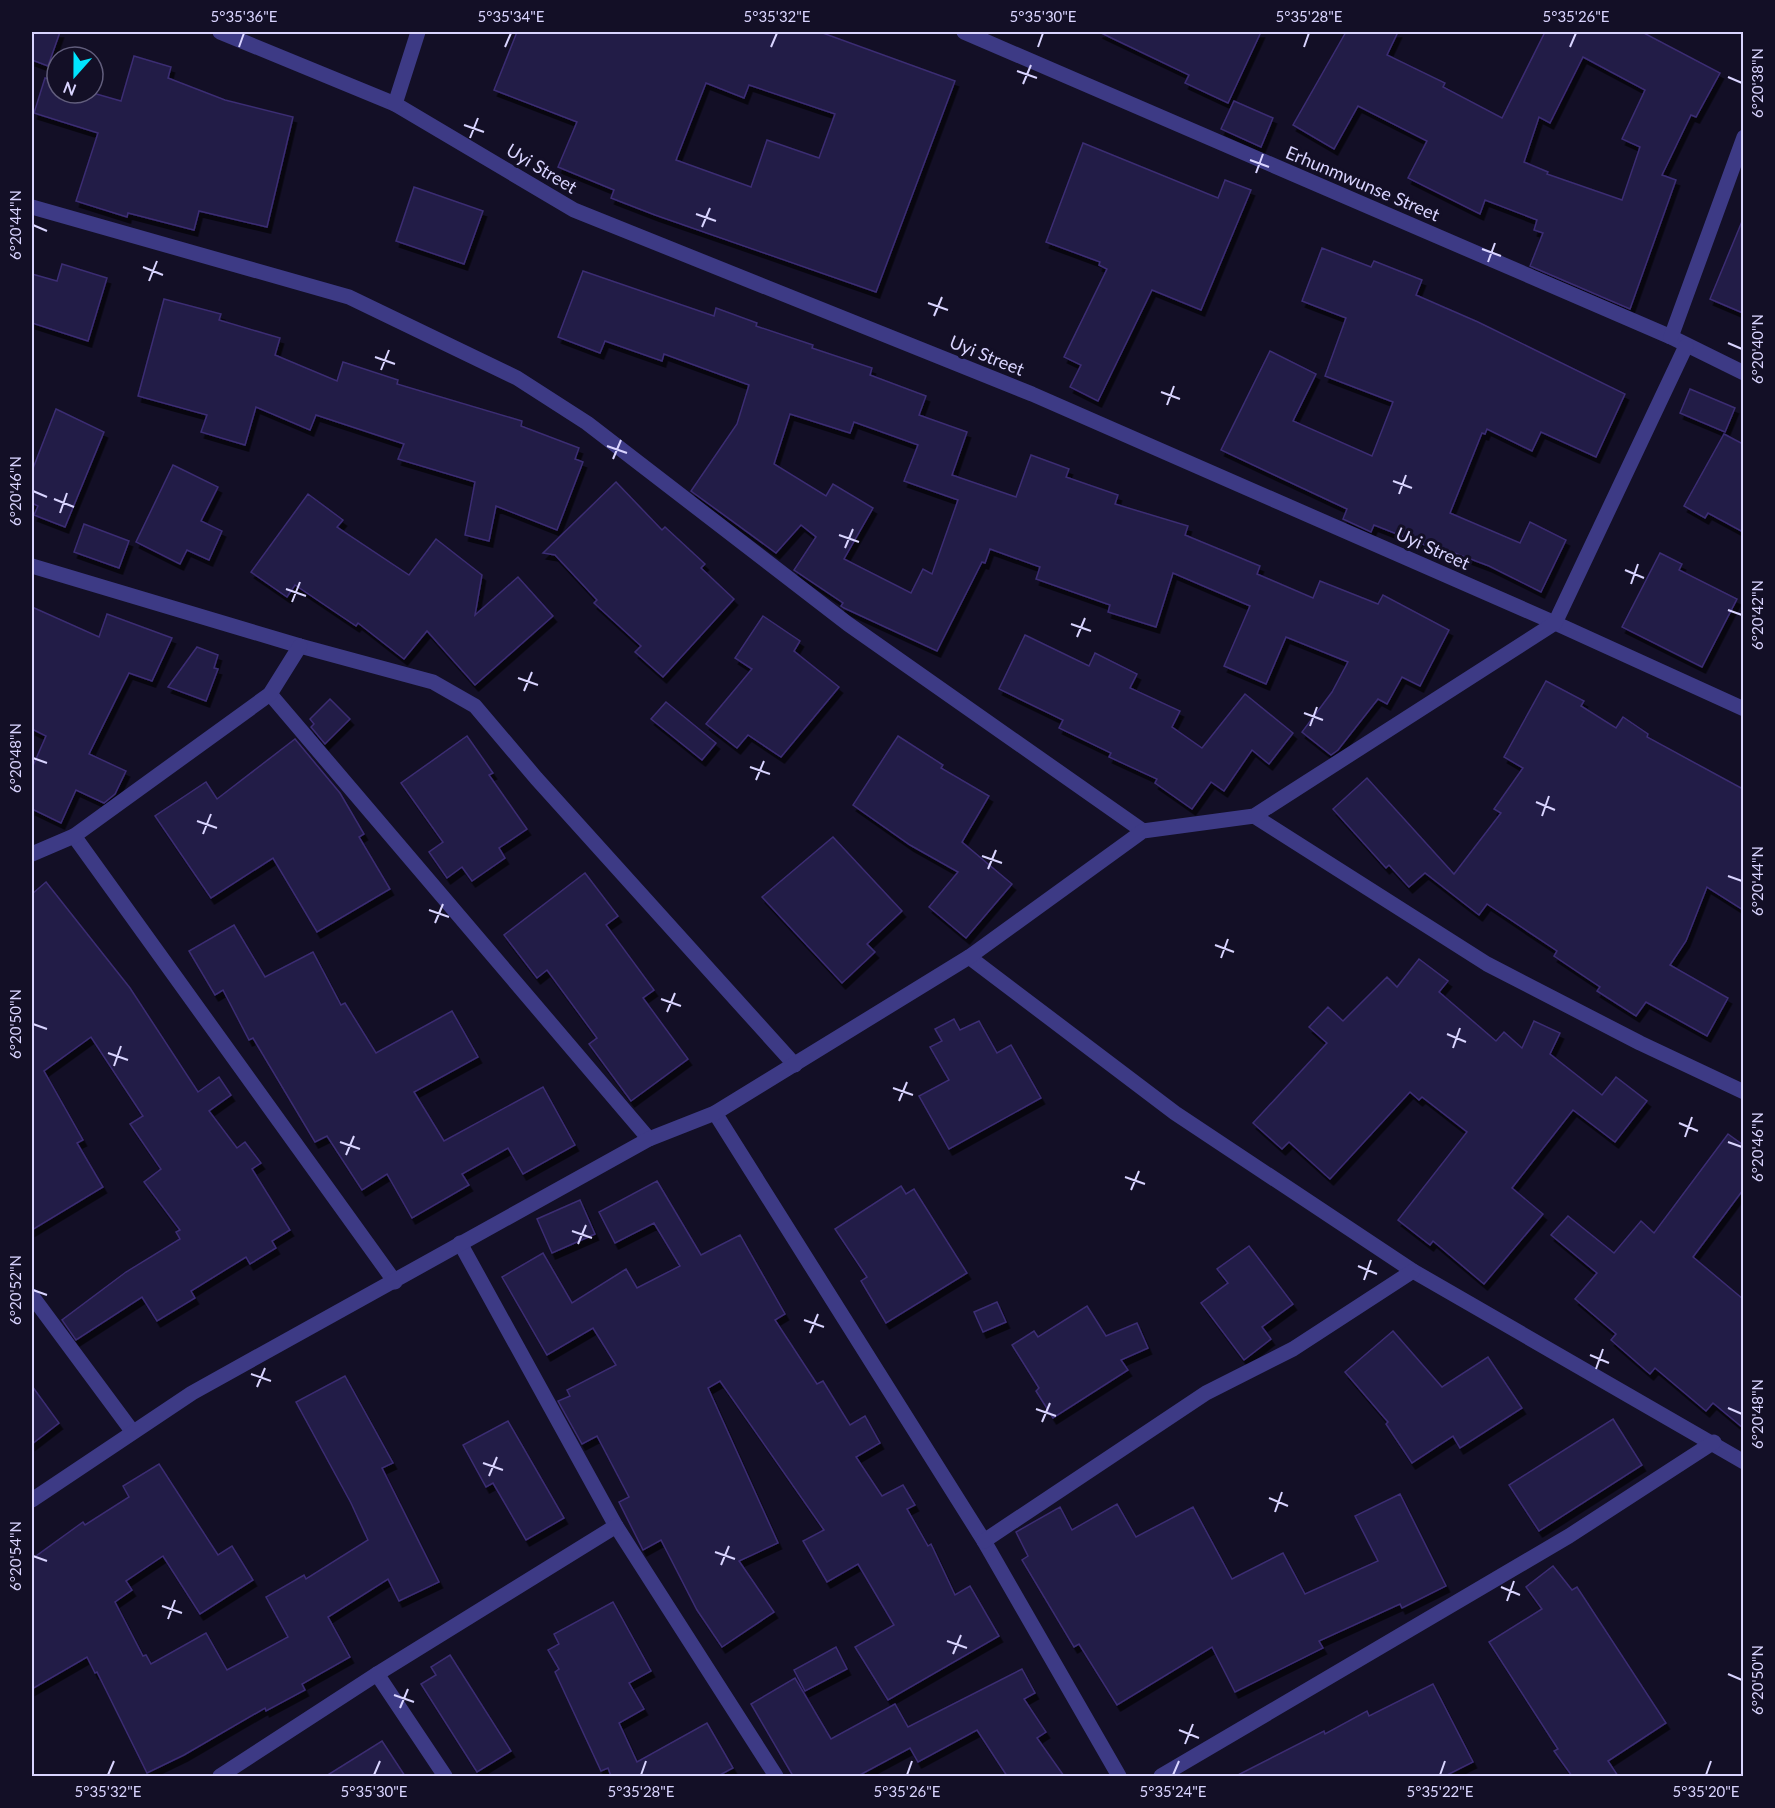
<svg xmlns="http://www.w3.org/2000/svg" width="1775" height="1808" viewBox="0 0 1775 1808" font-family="Lato,sans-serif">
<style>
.building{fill:#241b47;stroke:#3b2d73;stroke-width:1.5;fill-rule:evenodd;filter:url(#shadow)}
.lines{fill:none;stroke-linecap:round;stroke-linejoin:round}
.minor{stroke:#3d3a85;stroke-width:15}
.ticks{fill:none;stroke:#d9d4ff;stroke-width:2}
.labels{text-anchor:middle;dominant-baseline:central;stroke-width:6;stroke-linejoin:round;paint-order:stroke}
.street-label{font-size:18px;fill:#d9d4ff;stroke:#130f26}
.neatline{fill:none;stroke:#d9d4ff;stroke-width:2}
.ticks-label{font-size:15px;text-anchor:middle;fill:#d9d4ff}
</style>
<defs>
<filter id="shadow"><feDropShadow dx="3.5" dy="6" stdDeviation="0" flood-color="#0009"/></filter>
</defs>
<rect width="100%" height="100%" fill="#130f26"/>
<g class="building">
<path d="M 32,32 L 60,32 L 48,66 L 32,60 Z"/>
<path d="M 517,32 L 820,32 L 955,81 L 876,292 L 655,215 L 611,198 L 614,190 L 558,167 L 577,122 L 494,90 ZM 706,83 L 744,98 L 749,85 L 835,114 L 819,158 L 767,140 L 751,187 L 676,160 Z"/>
<path d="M 1099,32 L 1261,32 L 1228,103 L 1185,83 L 1189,75 Z"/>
<path d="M 1346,32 L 1398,32 L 1387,55 L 1445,83 L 1443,87 L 1502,118 L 1545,32 L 1642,32 L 1720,73 L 1696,117 L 1691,115 L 1662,175 L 1676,180 L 1630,309 L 1530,266 L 1543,233 L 1534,230 L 1537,220 L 1485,200 L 1480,214 L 1408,178 L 1427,141 L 1358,106 L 1334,149 L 1293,125 ZM 1583,57 L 1645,90 L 1622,139 L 1640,147 L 1622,200 L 1547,174 L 1548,172 L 1524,162 L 1539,117 L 1550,123 Z"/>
<path d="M 134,56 L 171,67 L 168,78 L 225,100 L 293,117 L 267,227 L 199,211 L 194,230 L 128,213 L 127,217 L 76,201 L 98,133 L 34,113 L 45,78 L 57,81 L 57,93 L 93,93 L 121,101 Z"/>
<path d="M 1234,101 L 1273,118 L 1261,147 L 1221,129 Z"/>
<path d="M 1083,143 L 1218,198 L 1225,180 L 1251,190 L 1201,310 L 1152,290 L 1098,401 L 1070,387 L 1081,365 L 1064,357 L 1107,269 L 1099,265 L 1100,262 L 1046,242 Z"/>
<path d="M 414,187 L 483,211 L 464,264 L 396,241 Z"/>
<path d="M 1743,219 L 1743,313 L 1710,299 Z"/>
<path d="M 1322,248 L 1371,267 L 1374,261 L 1422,280 L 1416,295 L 1478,322 L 1625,394 L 1596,457 L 1541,432 L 1532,451 L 1487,429 L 1485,434 L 1482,433 L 1450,513 L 1520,543 L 1530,522 L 1566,540 L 1541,592 L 1489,566 L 1436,546 L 1435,549 L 1374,525 L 1371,532 L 1343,519 L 1347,509 L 1221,450 L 1270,351 L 1316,374 L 1293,421 L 1372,456 L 1393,402 L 1325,376 L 1346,318 L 1302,301 Z"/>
<path d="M 62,264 L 107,278 L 88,341 L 32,323 L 32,274 L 57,281 Z"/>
<path d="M 583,271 L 714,316 L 716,308 L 757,323 L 756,326 L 813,345 L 812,348 L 872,368 L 870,375 L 926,396 L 919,415 L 967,432 L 952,475 L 1016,497 L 1031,455 L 1069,469 L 1066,477 L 1118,495 L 1115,504 L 1188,526 L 1185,535 L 1260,566 L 1257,574 L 1313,598 L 1320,581 L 1378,604 L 1383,595 L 1449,630 L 1420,686 L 1402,677 L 1387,704 L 1378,699 L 1338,750 L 1331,755 L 1302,732 L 1332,692 L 1348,662 L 1286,637 L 1266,684 L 1224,666 L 1250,606 L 1173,573 L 1156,627 L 1108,612 L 1110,605 L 1036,579 L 1040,567 L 990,549 L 985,563 L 982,562 L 937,651 L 844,608 L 841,606 L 843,603 L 794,570 L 816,537 L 801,525 L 776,553 L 691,491 L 737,424 L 749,385 L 664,354 L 662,361 L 605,341 L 600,353 L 558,337 ZM 790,414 L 850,433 L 854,422 L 918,445 L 904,481 L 958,500 L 932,574 L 923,569 L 911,593 L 844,559 L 873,508 L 833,484 L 826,496 L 774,464 Z"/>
<path d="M 164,299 L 221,314 L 219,320 L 280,338 L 275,355 L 337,381 L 343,362 L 398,380 L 397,384 L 522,421 L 521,426 L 579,448 L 575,459 L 583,462 L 557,530 L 496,506 L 489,541 L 465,535 L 475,482 L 398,459 L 404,444 L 316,415 L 310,430 L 256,407 L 245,445 L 201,432 L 207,415 L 138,396 Z"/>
<path d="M 1690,389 L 1735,408 L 1725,432 L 1680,413 Z"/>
<path d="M 56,409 L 104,432 L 65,527 L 34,515 L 38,506 L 32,503 L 32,471 Z"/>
<path d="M 1724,434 L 1743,444 L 1743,532 L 1708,513 L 1705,518 L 1684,506 Z"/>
<path d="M 173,465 L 218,487 L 201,521 L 222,531 L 209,560 L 187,550 L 180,564 L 136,542 Z"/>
<path d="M 616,482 L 662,530 L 665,527 L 705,564 L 701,568 L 734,599 L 663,677 L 635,652 L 641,646 L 594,603 L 597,600 L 555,555 L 543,553 Z"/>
<path d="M 308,494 L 343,520 L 337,527 L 409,575 L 436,539 L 482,575 L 475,615 L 518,577 L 553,616 L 475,685 L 427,631 L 404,659 L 358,623 L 356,626 L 295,585 L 287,597 L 251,572 Z"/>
<path d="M 84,524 L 129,541 L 119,568 L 74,552 Z"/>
<path d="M 1660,553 L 1682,564 L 1679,570 L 1737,599 L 1702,667 L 1622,627 Z"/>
<path d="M 32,607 L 99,637 L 107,614 L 172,638 L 152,681 L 129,673 L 89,754 L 126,771 L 115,794 L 104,803 L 76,790 L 61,823 L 32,809 L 32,768 L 46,736 L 32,729 Z"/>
<path d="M 763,616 L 800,641 L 794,651 L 839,687 L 781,757 L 748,735 L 737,748 L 706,724 L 752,669 L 735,658 Z"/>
<path d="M 1025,635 L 1089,666 L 1095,653 L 1137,674 L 1130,688 L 1180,711 L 1172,727 L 1202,748 L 1245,694 L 1293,733 L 1269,764 L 1252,750 L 1224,791 L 1211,782 L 1192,809 L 1155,783 L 1157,779 L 1109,757 L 1111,753 L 1059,728 L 1063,720 L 999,689 Z"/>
<path d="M 197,647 L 218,655 L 214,668 L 218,669 L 206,701 L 168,687 Z"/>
<path d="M 1546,681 L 1584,701 L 1581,706 L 1616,728 L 1623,717 L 1648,734 L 1647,737 L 1743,789 L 1743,910 L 1707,887 L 1686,941 L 1670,965 L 1728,998 L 1707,1036 L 1646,1002 L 1636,1016 L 1597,991 L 1600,987 L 1554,956 L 1557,951 L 1487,904 L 1479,915 L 1425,873 L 1409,887 L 1389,865 L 1386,868 L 1333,809 L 1367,778 L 1454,874 L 1501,813 L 1494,809 L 1523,768 L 1504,757 Z"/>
<path d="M 330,699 L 350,719 L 325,744 L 311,727 L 314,724 L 310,719 Z"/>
<path d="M 666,702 L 716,743 L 702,760 L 651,719 Z"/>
<path d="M 467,736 L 493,773 L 489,775 L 527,829 L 499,848 L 505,858 L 472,881 L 462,867 L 447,878 L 429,852 L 443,842 L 401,783 Z"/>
<path d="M 898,736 L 943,765 L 941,768 L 989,796 L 962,842 L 1012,884 L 966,938 L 929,907 L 958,872 L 910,845 L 853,805 Z"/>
<path d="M 295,739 L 340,793 L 364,834 L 359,837 L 390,889 L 317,932 L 273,858 L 211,898 L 155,816 L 206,782 L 217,799 Z"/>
<path d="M 833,837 L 902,911 L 867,944 L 875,952 L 842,983 L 762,897 Z"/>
<path d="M 585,873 L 618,916 L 606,925 L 654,990 L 643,998 L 688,1059 L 631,1101 L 589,1044 L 597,1038 L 547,970 L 537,978 L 504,935 Z"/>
<path d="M 46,882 L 130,988 L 198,1092 L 219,1077 L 231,1095 L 209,1111 L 237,1148 L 245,1142 L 261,1163 L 252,1169 L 290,1230 L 272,1241 L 276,1248 L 250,1264 L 246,1257 L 191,1291 L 195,1298 L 157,1321 L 142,1297 L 76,1340 L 62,1320 L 126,1272 L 180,1239 L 176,1232 L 180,1230 L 144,1182 L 161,1169 L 130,1124 L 143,1116 L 91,1037 L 44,1071 L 83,1140 L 77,1143 L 103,1187 L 32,1230 L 32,894 Z"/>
<path d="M 234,925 L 265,977 L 313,952 L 341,1005 L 345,1003 L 376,1053 L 452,1011 L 478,1057 L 414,1092 L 444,1141 L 543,1087 L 575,1145 L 523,1174 L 508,1148 L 462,1174 L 469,1185 L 412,1218 L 387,1174 L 362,1190 L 327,1136 L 315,1142 L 253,1038 L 249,1040 L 223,990 L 215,995 L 189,951 Z"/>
<path d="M 1419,959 L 1448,981 L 1439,992 L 1496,1041 L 1504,1032 L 1522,1048 L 1534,1021 L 1560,1033 L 1550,1054 L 1602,1095 L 1616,1077 L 1647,1101 L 1615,1142 L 1573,1110 L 1512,1188 L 1543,1214 L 1484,1284 L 1433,1241 L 1430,1245 L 1398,1220 L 1467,1132 L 1422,1097 L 1419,1100 L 1410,1092 L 1330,1179 L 1289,1142 L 1282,1149 L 1253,1123 L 1327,1043 L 1309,1027 L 1328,1007 L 1343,1021 L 1387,977 L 1397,987 Z"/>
<path d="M 954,1019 L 960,1030 L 979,1021 L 997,1053 L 1011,1045 L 1041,1098 L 949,1149 L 919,1096 L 949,1080 L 930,1047 L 942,1041 L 935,1029 Z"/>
<path d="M 1728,1134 L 1743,1145 L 1743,1190 L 1693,1257 L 1743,1299 L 1743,1428 L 1713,1403 L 1706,1411 L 1655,1368 L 1650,1374 L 1611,1340 L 1616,1334 L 1575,1299 L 1597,1273 L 1551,1235 L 1568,1216 L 1614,1253 L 1641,1221 L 1654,1233 Z"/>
<path d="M 657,1181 L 701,1255 L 740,1235 L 785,1314 L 775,1320 L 817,1384 L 823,1381 L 850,1425 L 865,1416 L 880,1443 L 856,1457 L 882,1496 L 903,1485 L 915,1505 L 907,1509 L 928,1546 L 931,1544 L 955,1595 L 970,1586 L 999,1636 L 888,1700 L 855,1647 L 894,1625 L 858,1564 L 827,1582 L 803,1541 L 824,1530 L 720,1381 L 708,1388 L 778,1543 L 739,1561 L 774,1612 L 722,1647 L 697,1610 L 661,1540 L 643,1550 L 619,1502 L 629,1497 L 597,1436 L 582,1444 L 558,1401 L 570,1396 L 567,1390 L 616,1365 L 593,1328 L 547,1355 L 502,1277 L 543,1253 L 572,1303 L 626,1269 L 637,1288 L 680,1266 L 654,1223 L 615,1243 L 599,1212 Z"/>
<path d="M 901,1186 L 906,1194 L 914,1189 L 967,1273 L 886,1323 L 861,1281 L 867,1277 L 835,1229 Z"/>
<path d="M 580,1200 L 595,1234 L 552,1253 L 537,1219 Z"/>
<path d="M 1249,1246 L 1293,1304 L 1262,1327 L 1271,1339 L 1244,1360 L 1201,1303 L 1228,1283 L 1217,1269 Z"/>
<path d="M 997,1302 L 1006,1322 L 983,1332 L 974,1312 Z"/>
<path d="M 1087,1306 L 1106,1336 L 1137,1323 L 1148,1348 L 1121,1360 L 1128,1370 L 1053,1418 L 1036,1391 L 1039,1388 L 1012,1345 L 1034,1331 L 1038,1337 Z"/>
<path d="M 1393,1331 L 1442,1387 L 1488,1357 L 1522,1408 L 1460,1448 L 1453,1436 L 1412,1463 L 1386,1424 L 1388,1422 L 1345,1372 Z"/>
<path d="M 345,1376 L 393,1463 L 382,1468 L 439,1582 L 399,1601 L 388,1579 L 328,1617 L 350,1657 L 302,1684 L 305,1690 L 266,1711 L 265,1708 L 184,1755 L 147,1773 L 97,1672 L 95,1673 L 87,1657 L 32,1689 L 32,1559 L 83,1522 L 85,1525 L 129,1497 L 123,1486 L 159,1464 L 218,1555 L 232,1546 L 253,1580 L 200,1614 L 163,1556 L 126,1581 L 132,1590 L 115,1602 L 143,1656 L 146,1655 L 151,1664 L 206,1633 L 227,1670 L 288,1637 L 266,1597 L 304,1575 L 306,1579 L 368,1540 L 351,1503 L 296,1402 Z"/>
<path d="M 32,1386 L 59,1423 L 32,1444 Z"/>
<path d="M 1613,1419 L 1642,1465 L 1539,1531 L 1509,1485 Z"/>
<path d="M 508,1421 L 564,1518 L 526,1540 L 493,1483 L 486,1487 L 463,1445 Z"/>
<path d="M 1400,1494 L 1446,1586 L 1402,1608 L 1400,1604 L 1319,1641 L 1323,1648 L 1235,1692 L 1212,1647 L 1117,1705 L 1079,1644 L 1074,1647 L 1022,1560 L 1028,1556 L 1016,1532 L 1060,1507 L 1072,1530 L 1117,1504 L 1136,1537 L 1193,1507 L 1232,1579 L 1283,1553 L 1305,1594 L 1378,1561 L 1355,1516 Z"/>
<path d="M 1553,1566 L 1572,1590 L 1577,1587 L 1666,1723 L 1608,1761 L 1618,1776 L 1572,1776 L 1554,1751 L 1558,1749 L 1489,1642 L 1542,1609 L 1526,1587 Z"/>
<path d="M 613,1602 L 651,1671 L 629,1683 L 644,1709 L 619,1723 L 637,1762 L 707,1723 L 733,1768 L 718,1776 L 611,1776 L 608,1768 L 601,1771 L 555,1672 L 559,1669 L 548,1650 L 559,1644 L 554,1634 Z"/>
<path d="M 836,1647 L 847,1669 L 805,1691 L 794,1670 Z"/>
<path d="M 450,1655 L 511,1751 L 477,1772 L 421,1684 L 436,1675 L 431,1667 Z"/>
<path d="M 1022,1669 L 1035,1693 L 1024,1699 L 1046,1732 L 1037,1738 L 1064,1776 L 1007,1776 L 977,1730 L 918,1762 L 910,1748 L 858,1776 L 793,1776 L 751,1704 L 795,1678 L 831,1739 L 895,1704 L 908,1727 Z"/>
<path d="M 1433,1684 L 1473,1762 L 1445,1776 L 1236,1776 L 1324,1731 L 1325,1734 L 1367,1711 L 1369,1716 Z"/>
<path d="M 382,1741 L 405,1776 L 326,1776 Z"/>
</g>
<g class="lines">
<g class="minor">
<path d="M 220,32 L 395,104 L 574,210 L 1032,394 L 1555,623 L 1744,709"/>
<path d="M 964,32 L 1671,337 L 1744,373"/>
<path d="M 395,104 L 418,32"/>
<path d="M 32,207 L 349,297 L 517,378 L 587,423 L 848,624 L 1143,831"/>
<path d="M 1671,337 L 1744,137"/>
<path d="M 32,566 L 300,646 L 433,682 L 475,706 L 536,778 L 795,1065"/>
<path d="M 270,694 L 649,1139"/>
<path d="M 1254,816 L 1487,964 L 1640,1043 L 1744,1092"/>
<path d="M 74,836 L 395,1282"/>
<path d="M 32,854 L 74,836 L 270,694 L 300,646"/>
<path d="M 969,957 L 1175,1113 L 1413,1271 L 1744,1462"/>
<path d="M 715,1113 L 984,1541 L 1119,1776"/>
<path d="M 460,1243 L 616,1526 L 776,1776"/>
<path d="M 32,1296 L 132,1431"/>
<path d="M 32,1500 L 192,1393 L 649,1139 L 715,1113 L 969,957 L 1143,831 L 1254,816 L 1555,623 L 1686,346"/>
<path d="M 984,1541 L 1206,1393 L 1293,1349 L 1413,1271"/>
<path d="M 377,1674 L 445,1776"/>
<path d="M 220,1776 L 377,1674 L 616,1526"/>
<path d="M 1161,1776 L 1569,1536 L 1714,1442"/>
</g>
</g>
<path class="ticks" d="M 239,47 L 244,33M 505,47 L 511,33M 771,47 L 777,33M 1038,47 L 1043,33M 1304,47 L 1309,33M 1570,47 L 1576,33M 1017,71 L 1037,78M 1728,77 L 1742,83M 1023,84 L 1031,65M 464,125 L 484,132M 470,138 L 478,118M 1250,160 L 1269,167M 1256,173 L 1263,154M 696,214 L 716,221M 33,225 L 47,231M 702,227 L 710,208M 1482,249 L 1501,256M 1488,262 L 1495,243M 143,267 L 163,275M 149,281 L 157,261M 928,303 L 948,310M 934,316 L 942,297M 1728,343 L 1742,349M 375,357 L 395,364M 381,370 L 389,350M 1161,392 L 1180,399M 1167,405 L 1174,386M 607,446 L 627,453M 613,459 L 621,440M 1393,481 L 1412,488M 33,491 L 47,497M 1399,494 L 1406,475M 54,499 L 74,507M 60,513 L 67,493M 839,535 L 859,542M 845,548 L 853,529M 1625,570 L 1644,578M 1631,584 L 1638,564M 286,589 L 306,596M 292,602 L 300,582M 1728,610 L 1742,615M 1071,624 L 1091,631M 1077,637 L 1085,618M 518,678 L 538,685M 524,691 L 532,672M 1304,713 L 1323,720M 1310,726 L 1317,707M 33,758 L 47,763M 750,767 L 770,774M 756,780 L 764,761M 1536,802 L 1555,810M 1542,816 L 1549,796M 197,821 L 217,828M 203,834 L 211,814M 982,856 L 1002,863M 988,869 L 996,850M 1728,876 L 1742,881M 429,910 L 449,917M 435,923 L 443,904M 1215,945 L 1234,952M 1221,958 L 1228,939M 661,999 L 681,1006M 667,1012 L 675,993M 33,1024 L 47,1029M 1447,1034 L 1466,1042M 1453,1048 L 1460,1028M 108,1053 L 128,1060M 114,1066 L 121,1046M 893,1088 L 913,1095M 899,1101 L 907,1082M 1679,1123 L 1698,1131M 1685,1137 L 1692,1117M 340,1142 L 360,1149M 1728,1142 L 1742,1147M 346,1155 L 354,1136M 1125,1177 L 1145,1184M 1131,1190 L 1139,1171M 572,1231 L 592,1238M 578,1244 L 586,1225M 1358,1266 L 1377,1274M 1364,1280 L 1371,1260M 33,1290 L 47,1295M 804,1320 L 824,1327M 810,1333 L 818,1314M 1590,1355 L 1609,1363M 1596,1369 L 1603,1349M 251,1374 L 271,1381M 257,1387 L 265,1368M 1728,1408 L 1742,1414M 1036,1409 L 1056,1416M 1042,1422 L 1050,1403M 483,1463 L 503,1470M 489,1476 L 497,1457M 1269,1498 L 1288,1506M 1275,1512 L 1282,1492M 715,1552 L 735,1559M 33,1556 L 47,1561M 721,1565 L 729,1546M 1501,1587 L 1520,1595M 1507,1601 L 1514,1581M 162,1606 L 182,1613M 168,1619 L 175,1600M 947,1641 L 967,1648M 953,1654 L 961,1635M 1728,1674 L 1742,1680M 394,1695 L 414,1702M 400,1708 L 408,1689M 1179,1730 L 1199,1738M 1185,1744 L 1193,1724M 108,1775 L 114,1761M 374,1775 L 380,1761M 641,1775 L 646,1761M 907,1775 L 912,1761M 1173,1775 L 1179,1761M 1440,1775 L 1445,1761M 1706,1775 L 1711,1761"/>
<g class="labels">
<g class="street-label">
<text transform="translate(542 168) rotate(31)">Uyi Street</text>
<text transform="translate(1363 183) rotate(23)">Erhunmwunse Street</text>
<text transform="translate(987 355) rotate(22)">Uyi Street</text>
<text transform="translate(1433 548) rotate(24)">Uyi Street</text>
</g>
</g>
<rect width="1775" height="1808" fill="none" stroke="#130f26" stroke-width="66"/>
<g transform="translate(75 75) rotate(201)"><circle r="28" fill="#130f26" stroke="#625e7d" stroke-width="1.5"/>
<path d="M0-4.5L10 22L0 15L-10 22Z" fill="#00e5ff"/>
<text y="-9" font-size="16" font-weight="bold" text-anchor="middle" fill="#d9d4ff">N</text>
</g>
<rect x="33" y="33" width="1709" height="1742" class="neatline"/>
<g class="ticks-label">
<text x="244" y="22">5°35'36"E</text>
<text x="511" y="22">5°35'34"E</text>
<text x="777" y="22">5°35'32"E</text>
<text x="1043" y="22">5°35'30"E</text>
<text x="1309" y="22">5°35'28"E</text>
<text x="1576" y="22">5°35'26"E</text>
<text transform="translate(1758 83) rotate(-90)" y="5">6°20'38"N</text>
<text transform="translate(16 225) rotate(-90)" y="5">6°20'44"N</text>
<text transform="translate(1758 349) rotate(-90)" y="5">6°20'40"N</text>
<text transform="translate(16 491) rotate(-90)" y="5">6°20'46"N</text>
<text transform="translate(1758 615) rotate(-90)" y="5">6°20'42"N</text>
<text transform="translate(16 758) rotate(-90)" y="5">6°20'48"N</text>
<text transform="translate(1758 881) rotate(-90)" y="5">6°20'44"N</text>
<text transform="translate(16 1024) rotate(-90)" y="5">6°20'50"N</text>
<text transform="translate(1758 1147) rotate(-90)" y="5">6°20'46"N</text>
<text transform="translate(16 1290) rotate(-90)" y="5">6°20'52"N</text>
<text transform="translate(1758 1414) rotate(-90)" y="5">6°20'48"N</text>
<text transform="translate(16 1556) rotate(-90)" y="5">6°20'54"N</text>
<text transform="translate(1758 1680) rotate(-90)" y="5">6°20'50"N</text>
<text x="108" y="1797">5°35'32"E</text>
<text x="374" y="1797">5°35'30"E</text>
<text x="641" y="1797">5°35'28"E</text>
<text x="907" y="1797">5°35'26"E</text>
<text x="1173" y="1797">5°35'24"E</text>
<text x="1440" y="1797">5°35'22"E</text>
<text x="1706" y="1797">5°35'20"E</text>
</g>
</svg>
